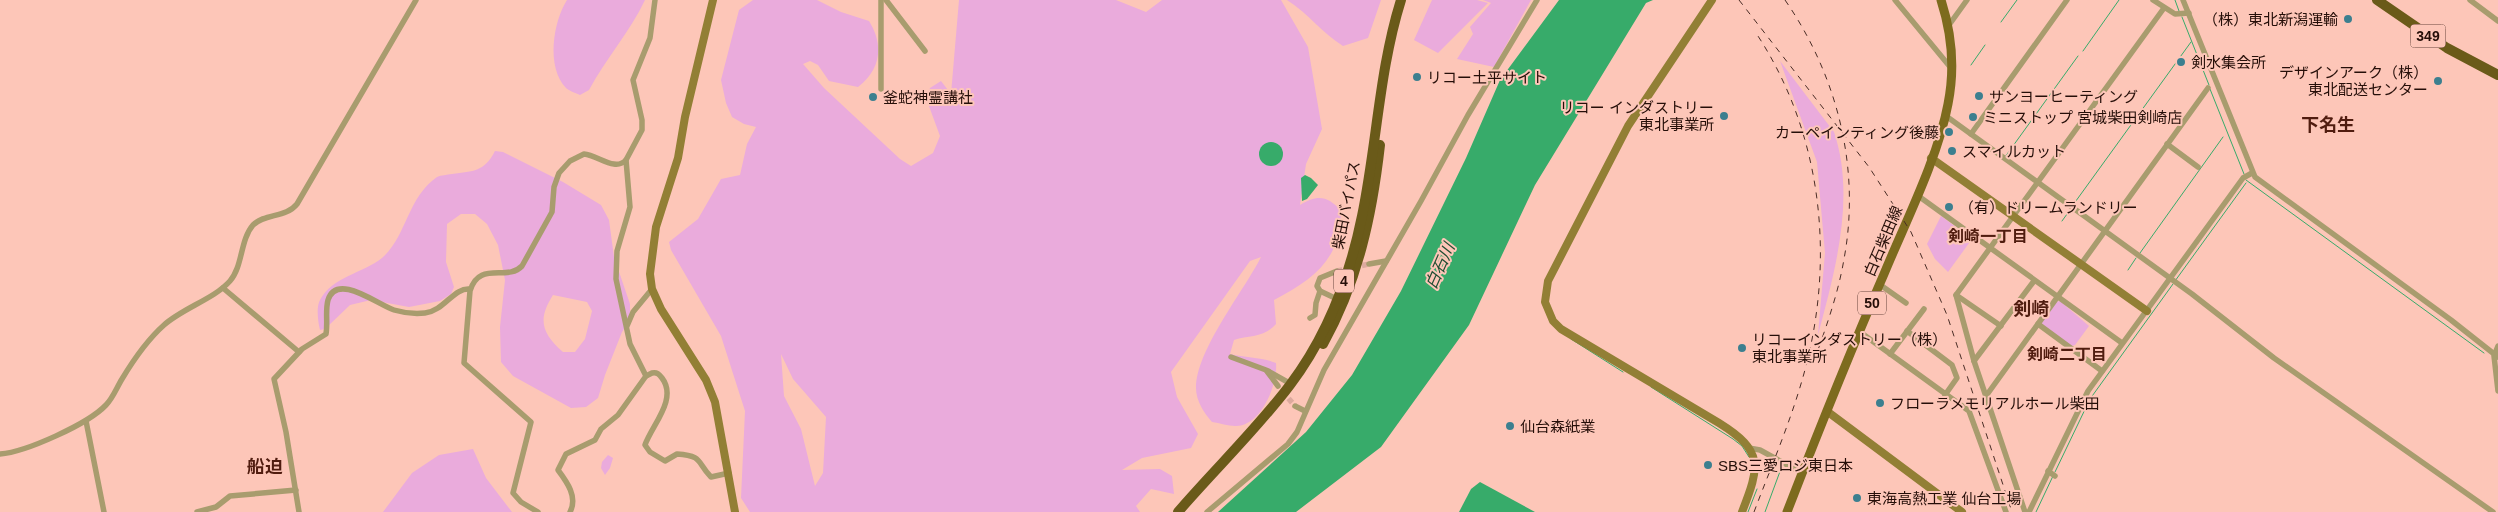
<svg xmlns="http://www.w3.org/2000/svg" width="2498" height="512" viewBox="0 0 2498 512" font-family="Arial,'Noto Sans JP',sans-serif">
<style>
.green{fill:#eaabdc;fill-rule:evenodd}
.water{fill:#37ab6a}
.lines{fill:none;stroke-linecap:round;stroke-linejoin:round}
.stream{stroke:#37ab6a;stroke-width:1}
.street-tunnel{stroke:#ddaa9e;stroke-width:5.5;stroke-dasharray:5.5 3;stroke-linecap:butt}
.street{stroke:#a89c6e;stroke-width:5.5}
.secondary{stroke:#927f35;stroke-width:8}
.primary{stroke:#7d6b1e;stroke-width:9}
.highway{stroke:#6a5a19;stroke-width:10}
.rail{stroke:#4a2d26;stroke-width:1;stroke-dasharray:6 6;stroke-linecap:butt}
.poi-dot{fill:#3c7f8f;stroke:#fdc6b8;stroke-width:2}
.labels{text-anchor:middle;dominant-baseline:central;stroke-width:4;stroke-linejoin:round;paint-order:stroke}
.shield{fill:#fdc6b8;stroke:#66453d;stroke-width:1}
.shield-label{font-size:14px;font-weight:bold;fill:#250e08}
.poi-label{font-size:15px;fill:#250e08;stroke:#fdc6b8;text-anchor:start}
.street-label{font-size:15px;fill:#250e08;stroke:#fdc6b8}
.neighbourhood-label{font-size:16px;font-weight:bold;fill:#501c0f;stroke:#fdc6b8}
.water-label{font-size:16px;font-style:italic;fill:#204d32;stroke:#fdc6b8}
.quarter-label{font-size:18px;font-weight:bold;fill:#501c0f;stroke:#fdc6b8}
</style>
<rect width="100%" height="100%" fill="#fdc6b8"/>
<g class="green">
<path d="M 567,0 L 645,0 C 630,32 606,58 589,90 L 580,95 C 576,93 569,91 566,88 C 546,67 553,22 567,0 Z"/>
<path d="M 753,0 L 817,0 L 841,12 L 869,21 C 884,45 881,69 858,87 L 829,81 L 818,65 L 810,61 L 803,64 L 824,88 L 900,159 L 911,166 L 933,153 L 940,136 L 926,98 L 930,88 L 941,81 L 951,94 L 959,0 L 1116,0 L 1146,12 L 1162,0 L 1281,0 L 1308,47 L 1322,129 L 1306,164 L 1300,205 C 1317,195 1327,195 1341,211 C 1341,259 1314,279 1274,300 L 1276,324 C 1264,338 1249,335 1234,340 L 1230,354 C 1246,358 1261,357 1276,363 C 1278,384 1261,427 1235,426 C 1228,426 1220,423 1212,422 C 1204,413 1196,401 1196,388 C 1196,350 1244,291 1261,257 L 1250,261 L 1171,372 L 1177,397 L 1198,434 L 1191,448 L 1142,458 L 1122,470 L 1160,469 L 1172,476 L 1174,494 L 1151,489 L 1136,506 L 1140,512 L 750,512 L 741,498 L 745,411 L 721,336 L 671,250 L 669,242 L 698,219 L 721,179 L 740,175 L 747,144 L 756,127 L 744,124 L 732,117 L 726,103 L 721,80 L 739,10 ZM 781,354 L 793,379 L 826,417 L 823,473 L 815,486 L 801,429 L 784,396 Z"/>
<path d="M 1287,0 L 1381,0 L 1368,38 L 1343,46 C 1322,33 1309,14 1287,0 Z"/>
<path d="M 1432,0 L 1477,0 L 1488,3 L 1438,53 L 1414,40 Z"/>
<path d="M 1483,0 L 1531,0 L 1494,67 L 1457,59 L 1473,34 L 1470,27 L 1491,3 Z"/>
<path d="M 1780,61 L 1834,132 C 1856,197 1835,271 1818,335 L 1825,253 L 1817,162 Z"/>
<path d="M 495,151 L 503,152 L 563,182 L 601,205 L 609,220 L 614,257 L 630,304 L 630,320 L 622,332 L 605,375 L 598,398 L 586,407 L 571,408 L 513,376 L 501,362 L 500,327 L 505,280 L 498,245 L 487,224 L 475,214 L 461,214 L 447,224 L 446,262 L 454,287 L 451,294 L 440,301 L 409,307 L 371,300 L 350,305 L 325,329 L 320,330 C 318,322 316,307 320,300 C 332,277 363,273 382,258 C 407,236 407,198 437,177 C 441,175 447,175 452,174 C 474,171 484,172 495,151 ZM 553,295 L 587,302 L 592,311 L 585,339 L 575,352 L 563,352 C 542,333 537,320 553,295 Z"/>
<path d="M 1941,216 L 1972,239 L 1948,272 L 1935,259 L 1927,244 Z"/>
<path d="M 2060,301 L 2089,326 L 2075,345 L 2072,346 L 2042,326 L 2042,322 L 2055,302 Z"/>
<path d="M 473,449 L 486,478 L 512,512 L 383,512 L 412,473 L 439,455 Z"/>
<path d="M 608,455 L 613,458 L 610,468 L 605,475 L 601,468 L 602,462 Z"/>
</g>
<g class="water">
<path d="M 1559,0 L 1653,0 L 1646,3 L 1535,185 L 1469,325 L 1381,447 L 1296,512 L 1218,512 L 1306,432 L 1352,375 L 1401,291 L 1466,158 L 1500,80 Z"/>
<circle cx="1271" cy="154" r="12"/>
<path d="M 1305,175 L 1311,178 L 1318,185 L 1307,199 L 1302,201 L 1301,178 Z"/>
<path d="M 1480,482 L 1535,512 L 1459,512 L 1471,489 Z"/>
</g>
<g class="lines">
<g class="stream">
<path d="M 2175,0 L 2179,11"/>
<path d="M 2182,17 L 2209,85"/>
<path d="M 2001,22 L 2017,0"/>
<path d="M 2083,51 L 2119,0"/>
<path d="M 1971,65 L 1985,45"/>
<path d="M 2210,89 L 2244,174"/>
<path d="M 2005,157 L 2078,56"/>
<path d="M 2246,180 L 2484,353"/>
<path d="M 2073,205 L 2191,42"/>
<path d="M 2062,221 L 2070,210"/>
<path d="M 2140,253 L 2223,137"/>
<path d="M 2128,270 L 2136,258"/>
<path d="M 2175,281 L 2246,183"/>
<path d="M 1571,339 L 1623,372"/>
<path d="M 1651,387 L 1733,439 L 1742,446 L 1749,457"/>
<path d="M 2055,472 L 2090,399 L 2173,284"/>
<path d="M 1748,512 L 1757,489"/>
<path d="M 1765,512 L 1782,466"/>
<path d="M 2036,512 L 2053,476"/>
</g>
<g class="street-tunnel">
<path d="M 1337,271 L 1369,264"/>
<path d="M 1283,392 L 1295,406"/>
</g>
<g class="street">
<path d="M 881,0 L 881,89"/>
<path d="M 886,0 L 925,51"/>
<path d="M 1895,0 L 1951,68"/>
<path d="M 2153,0 L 2175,14 L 2189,13"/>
<path d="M 2183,0 L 2255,177 L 2451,320 L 2498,357"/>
<path d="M 2470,0 L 2498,21"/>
<path d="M 1949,25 L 1967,0"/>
<path d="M 1946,116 L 2192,294 L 2274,358 L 2493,512"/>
<path d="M 1971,134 L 2067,0"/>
<path d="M 2167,144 L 2198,167"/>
<path d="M 626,160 L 630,207 L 617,251 L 616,279 L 630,344 L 646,376"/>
<path d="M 1917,195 L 2122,343"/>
<path d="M 1369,264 L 1386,261"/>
<path d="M 1879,284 L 1906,303"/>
<path d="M 223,288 L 299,352"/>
<path d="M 1956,295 L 2001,326"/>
<path d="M 1337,299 L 1320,291 L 1317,286 L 1320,278 L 1337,271"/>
<path d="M 1310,318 L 1315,315 L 1316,303 L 1320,291"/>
<path d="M 2038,324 L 2102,371"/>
<path d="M 627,326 L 633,312 L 652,289"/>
<path d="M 1907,331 L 1952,365 L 1957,378 L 1945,395"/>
<path d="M 1860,332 L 1969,411 L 2006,512"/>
<path d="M 2498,346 L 2494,356 L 2498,391"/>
<path d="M 1890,354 L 1924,309"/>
<path d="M 1231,357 L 1266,370 L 1278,386"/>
<path d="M 1974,361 L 2034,281"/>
<path d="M 1268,371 L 1291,384"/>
<path d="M 1986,396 L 2208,88"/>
<path d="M 1295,406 L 1305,411"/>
<path d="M 86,421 L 104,512"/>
<path d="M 1749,448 L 1760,450 L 1802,473"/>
<path d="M 0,454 C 26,452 88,424 106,405 C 113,398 117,387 122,379 C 134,359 146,341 164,325 C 183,308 214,299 230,281 C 243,266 240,240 253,225 C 265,213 286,218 297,204 L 416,0"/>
<path d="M 2048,471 L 2055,476"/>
<path d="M 197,512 L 216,507 L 230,496 L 296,490"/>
<path d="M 299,512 L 286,432 L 274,379 L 302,349 L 326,334 C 328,323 325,311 328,300 C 337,272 378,305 394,310 C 404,313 415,314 425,313 C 444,311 454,287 470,289"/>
<path d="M 538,512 L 521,502 L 513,493 L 531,422 L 464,363 L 470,291 C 479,260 507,282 522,266 L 552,212 L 554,187 L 559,173 L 570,161 L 584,154 C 598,155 615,172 626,160 L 642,130 L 642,120 L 633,80 L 650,38 L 655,0"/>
<path d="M 570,512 C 578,497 567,482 558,470 L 566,454 L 595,440 L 601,429 L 618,415 L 646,376 L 652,373 C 657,372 659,374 662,378 C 678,399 652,425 645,445 L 650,452 L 665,461 L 677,454 C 704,456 696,462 711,477 L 729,473"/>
<path d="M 1207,512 L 1288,444 L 1297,432 L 1324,370 L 1421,201 L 1468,115 L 1537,0"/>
<path d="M 2025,512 L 1974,361 L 1956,295 L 2164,8"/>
<path d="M 2029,512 L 2088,391 L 2243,178 L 2252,173"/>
</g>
<g class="secondary">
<path d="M 713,0 L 685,117 L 678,158 L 656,227 L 650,274 L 652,289 L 661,309 L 706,380 L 715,402 L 735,512"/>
<path d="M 1712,0 L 1628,126 L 1548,281 L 1545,302 L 1553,321 L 1561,329 L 1719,423 C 1764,451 1760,466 1742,512"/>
<path d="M 1931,158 L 2147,311"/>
<path d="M 1828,412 L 1962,512"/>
</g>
<path class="primary" d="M 1787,512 C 1818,432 1850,352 1884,274 C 1905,223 1938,158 1948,104 C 1955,69 1952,34 1941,0"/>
<g class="highway">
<path d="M 2377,0 L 2447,48 L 2498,75"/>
<path d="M 1323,344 C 1358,281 1372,216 1380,145"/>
<path d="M 1178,512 C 1215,469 1256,430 1290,385 C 1327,336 1350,275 1362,216 C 1377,144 1379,70 1401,0"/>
</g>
<g class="rail">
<path d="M 1739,0 L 1869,167 L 1911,232 L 1947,315 L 2012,512"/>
<path d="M 1785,0 C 1837,75 1861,168 1844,259 C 1838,295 1825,330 1813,364"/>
<path d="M 1754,512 C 1771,467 1790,423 1803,377 C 1836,261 1823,134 1756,33"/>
</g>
</g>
<g class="poi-dot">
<circle cx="2348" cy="19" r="5"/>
<circle cx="2181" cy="62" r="5"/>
<circle cx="1417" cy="77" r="5"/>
<circle cx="2438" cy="81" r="5"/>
<circle cx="1979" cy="96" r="5"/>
<circle cx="873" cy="97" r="5"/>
<circle cx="1724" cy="116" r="5"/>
<circle cx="1973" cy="117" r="5"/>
<circle cx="1949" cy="132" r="5"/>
<circle cx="1952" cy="151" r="5"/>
<circle cx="1949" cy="207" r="5"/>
<circle cx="1742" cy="348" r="5"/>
<circle cx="1880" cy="403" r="5"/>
<circle cx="1510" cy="426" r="5"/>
<circle cx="1708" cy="465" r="5"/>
<circle cx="1857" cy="498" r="5"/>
</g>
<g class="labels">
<g class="shield">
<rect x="2410.5" y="24.5" width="35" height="23" rx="4"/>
<rect x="1334" y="269.5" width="20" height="23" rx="4"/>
<rect x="1858" y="291.5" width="28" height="23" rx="4"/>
</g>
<g class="shield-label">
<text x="2428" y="36">349</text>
<text x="1344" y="281">4</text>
<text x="1872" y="303">50</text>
</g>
<g class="poi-label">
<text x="2338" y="19" text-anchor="end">（株）東北新潟運輸</text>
<text x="2191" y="62">剣水集会所</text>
<text x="2428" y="72" text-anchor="end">デザインアーク（株）<tspan x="2428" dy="17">東北配送センター</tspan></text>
<text x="1427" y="77">リコー土平サイト</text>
<text x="1989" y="96">サンヨーヒーティング</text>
<text x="883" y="97">釜蛇神霊講社</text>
<text x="1714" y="107" text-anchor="end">リコー インダストリー<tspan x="1714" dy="17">東北事業所</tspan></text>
<text x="1983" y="117">ミニストップ 宮城柴田剣崎店</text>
<text x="1939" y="132" text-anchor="end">カーペインティング後藤</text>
<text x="1962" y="151">スマイルカット</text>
<text x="1959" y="207">（有）ドリームランドリー</text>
<text x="1752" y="339">リコーインダストリー（株）<tspan x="1752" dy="17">東北事業所</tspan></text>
<text x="1890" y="403">フローラメモリアルホール柴田</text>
<text x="1520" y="426">仙台森紙業</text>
<text x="1718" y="465">SBS三愛ロジ東日本</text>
<text x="1867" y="498">東海高熱工業 仙台工場</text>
</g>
<g class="street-label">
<text transform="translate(1346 205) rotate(-79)">柴田バイパス</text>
<text transform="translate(1883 241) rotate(-67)">白石柴田線</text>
</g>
<g class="neighbourhood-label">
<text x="1988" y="236">剣崎一丁目</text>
<text x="2067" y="354">剣崎二丁目</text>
</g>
<g class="water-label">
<text transform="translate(1440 266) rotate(-66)">白石川</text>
</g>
<g class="quarter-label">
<text x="2328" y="125">下名生</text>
<text x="2031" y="309">剣崎</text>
<text x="265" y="467">船迫</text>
</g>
</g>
</svg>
